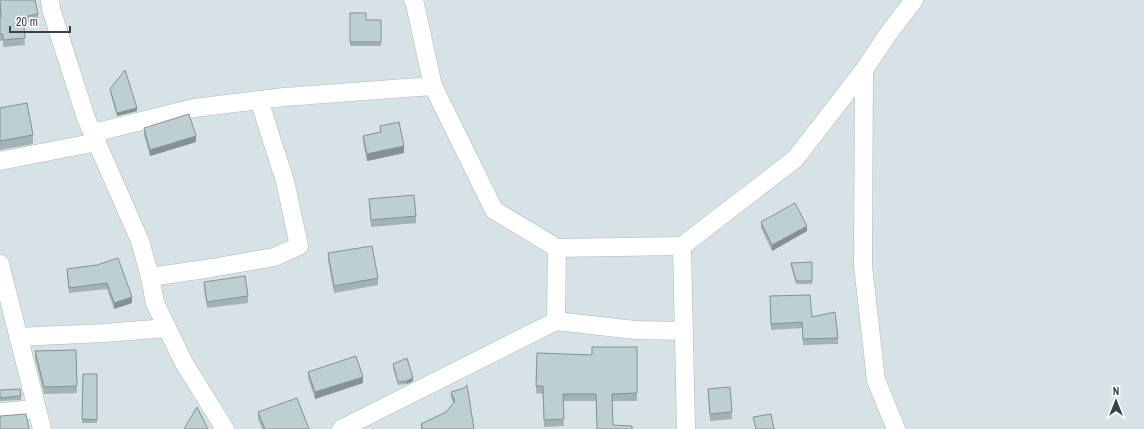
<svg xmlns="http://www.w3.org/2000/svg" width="1144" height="429" viewBox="0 0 1144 429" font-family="'Archivo Narrow',sans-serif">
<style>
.residential{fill:#d6e2e5}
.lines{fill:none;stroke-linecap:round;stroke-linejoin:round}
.street-casing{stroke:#abb8bc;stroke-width:19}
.street{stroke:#fff;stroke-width:18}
.wall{fill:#a3b2b5}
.shaded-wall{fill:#859193}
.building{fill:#becfd2;stroke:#859193}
</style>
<rect width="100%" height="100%" fill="#e7eff2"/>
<rect class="residential" x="0" y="0" width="1144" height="429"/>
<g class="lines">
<defs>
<g id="street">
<path d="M 50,0 L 51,9 L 86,118 L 140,241 L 150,277 L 155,303 L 184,363 L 225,429"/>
<path d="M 864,70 L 863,266 L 876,380 L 896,429"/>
<path d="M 93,133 L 194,108 L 284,97 L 433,86"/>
<path d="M 0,161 L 97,142"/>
<path d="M 557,248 L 682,246"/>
<path d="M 0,264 L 42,429"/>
<path d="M 150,277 L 212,268 L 274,257 L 299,246 L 285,181 L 259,100"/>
<path d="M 556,321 L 635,330 L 684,331"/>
<path d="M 18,337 L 104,333 L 167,328"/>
<path d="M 0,412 L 37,409"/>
<path d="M 341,429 L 556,321 L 557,248 L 494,210 L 433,86 L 415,4 L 413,0"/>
<path d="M 686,429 L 682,246 L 795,159 L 864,70 L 888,34 L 914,0"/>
</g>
</defs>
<use href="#street" class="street-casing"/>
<use href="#street" class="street"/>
</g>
<g class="wall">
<path d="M 0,0 L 38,14 L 38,21 L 23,23 L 25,45 L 3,47 L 3,40 L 0,41 Z"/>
<path d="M 350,13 L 366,20 L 381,20 L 381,46 L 350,46 Z"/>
<path d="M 110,89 L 137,111 L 117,116 L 110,92 Z"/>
<path d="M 0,108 L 33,135 L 33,144 L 0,150 Z"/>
<path d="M 380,126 L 404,153 L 367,161 L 363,142 L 363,136 L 380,132 Z"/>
<path d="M 144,128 L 196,142 L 150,156 L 144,135 Z"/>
<path d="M 369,199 L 416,216 L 416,223 L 371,227 Z"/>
<path d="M 761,222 L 807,231 L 772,251 L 761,228 Z"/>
<path d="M 328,253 L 378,278 L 378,285 L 334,293 L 328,260 Z"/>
<path d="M 812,262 L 812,284 L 796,284 L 791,266 L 791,263 Z"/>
<path d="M 97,265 L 132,303 L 114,309 L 107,289 L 69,293 L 67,274 L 67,269 Z"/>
<path d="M 204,282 L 248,296 L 248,303 L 207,308 L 204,289 Z"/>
<path d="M 770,302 L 812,317 L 838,338 L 838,344 L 803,345 L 802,328 L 771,330 Z"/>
<path d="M 637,347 L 637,401 L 612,401 L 597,429 L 596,401 L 563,401 L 564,426 L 544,427 L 543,394 L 536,393 L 537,353 L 592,355 Z"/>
<path d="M 76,350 L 77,393 L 44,394 L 35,358 L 35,351 Z"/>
<path d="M 393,364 L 413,381 L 407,384 L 398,385 L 393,368 Z"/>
<path d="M 308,372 L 363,383 L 315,399 L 308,378 Z"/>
<path d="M 83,374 L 97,374 L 97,423 L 82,423 Z"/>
<path d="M 708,389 L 732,412 L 732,419 L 710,421 Z"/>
<path d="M 0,390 L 21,396 L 21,400 L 0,401 Z"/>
<path d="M 451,392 L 474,429 L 421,429 L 421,424 L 446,412 L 453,403 L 451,398 Z"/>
<path d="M 258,412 L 309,429 L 262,429 L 258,419 Z"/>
</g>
<g class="shaded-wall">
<path d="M 137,108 L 137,111 L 117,116 L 117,113 Z"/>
<path d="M 196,136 L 196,142 L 150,156 L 150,150 Z"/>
<path d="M 404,146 L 404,153 L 367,161 L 367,154 Z"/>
<path d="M 807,226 L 807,231 L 772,251 L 772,245 Z"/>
<path d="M 132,297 L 132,303 L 114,309 L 114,303 Z"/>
<path d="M 363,377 L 363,383 L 315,399 L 315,392 Z"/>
<path d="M 413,378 L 413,381 L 407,384 L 407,381 Z"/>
</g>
<g class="building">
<path d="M 0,0 L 35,0 L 38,14 L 23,17 L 25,38 L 3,40 L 3,34 L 0,34 L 0,17 L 1,17 Z"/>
<path d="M 350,13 L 366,13 L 366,20 L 381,20 L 381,42 L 350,42 Z"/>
<path d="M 125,70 L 137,108 L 117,113 L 110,89 Z"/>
<path d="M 27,103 L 33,135 L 0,141 L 0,108 Z"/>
<path d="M 189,114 L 196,136 L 150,150 L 144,128 Z"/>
<path d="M 399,122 L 404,146 L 367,154 L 363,136 L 381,132 L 380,126 Z"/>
<path d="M 414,195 L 416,216 L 371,220 L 369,199 Z"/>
<path d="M 795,203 L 807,226 L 772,245 L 761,222 Z"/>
<path d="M 372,246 L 378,278 L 334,286 L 328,253 Z"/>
<path d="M 118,258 L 132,297 L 114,303 L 107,283 L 69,288 L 67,269 L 97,265 Z"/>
<path d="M 812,262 L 812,281 L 796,281 L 791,263 Z"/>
<path d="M 245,276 L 248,296 L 207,302 L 204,282 Z"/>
<path d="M 810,295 L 812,317 L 835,312 L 838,338 L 803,339 L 802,322 L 771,324 L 770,296 Z"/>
<path d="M 592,347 L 637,347 L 637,393 L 612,394 L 613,425 L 632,426 L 632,429 L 597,429 L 596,394 L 563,394 L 564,419 L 544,420 L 543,386 L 536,386 L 537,353 L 592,355 Z"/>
<path d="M 76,350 L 77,386 L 44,387 L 35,351 Z"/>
<path d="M 356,356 L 363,377 L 315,392 L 308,372 Z"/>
<path d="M 407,358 L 413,378 L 407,381 L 398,382 L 393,364 Z"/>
<path d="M 83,374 L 97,374 L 97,420 L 82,419 Z"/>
<path d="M 467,385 L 474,429 L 423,429 L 421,424 L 446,412 L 455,401 L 451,392 L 464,388 Z"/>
<path d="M 730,387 L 732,412 L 710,414 L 708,389 Z"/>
<path d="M 20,389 L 21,396 L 0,398 L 0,390 Z"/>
<path d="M 297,398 L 309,429 L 265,429 L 258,412 Z"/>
<path d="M 197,407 L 208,429 L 184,429 Z"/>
<path d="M 26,414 L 29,429 L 0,429 L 0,416 Z"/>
<path d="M 771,414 L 774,429 L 756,429 L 753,417 Z"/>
</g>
<g transform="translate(1116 401)" stroke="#ffffff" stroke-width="3" paint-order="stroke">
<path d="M0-3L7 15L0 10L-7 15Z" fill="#374244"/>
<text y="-6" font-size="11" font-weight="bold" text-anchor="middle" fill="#374244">N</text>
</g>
<path d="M10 26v6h60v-6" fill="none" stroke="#374244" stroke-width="2"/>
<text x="16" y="26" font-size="12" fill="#374244" stroke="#ffffff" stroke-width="3" paint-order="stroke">20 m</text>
</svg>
